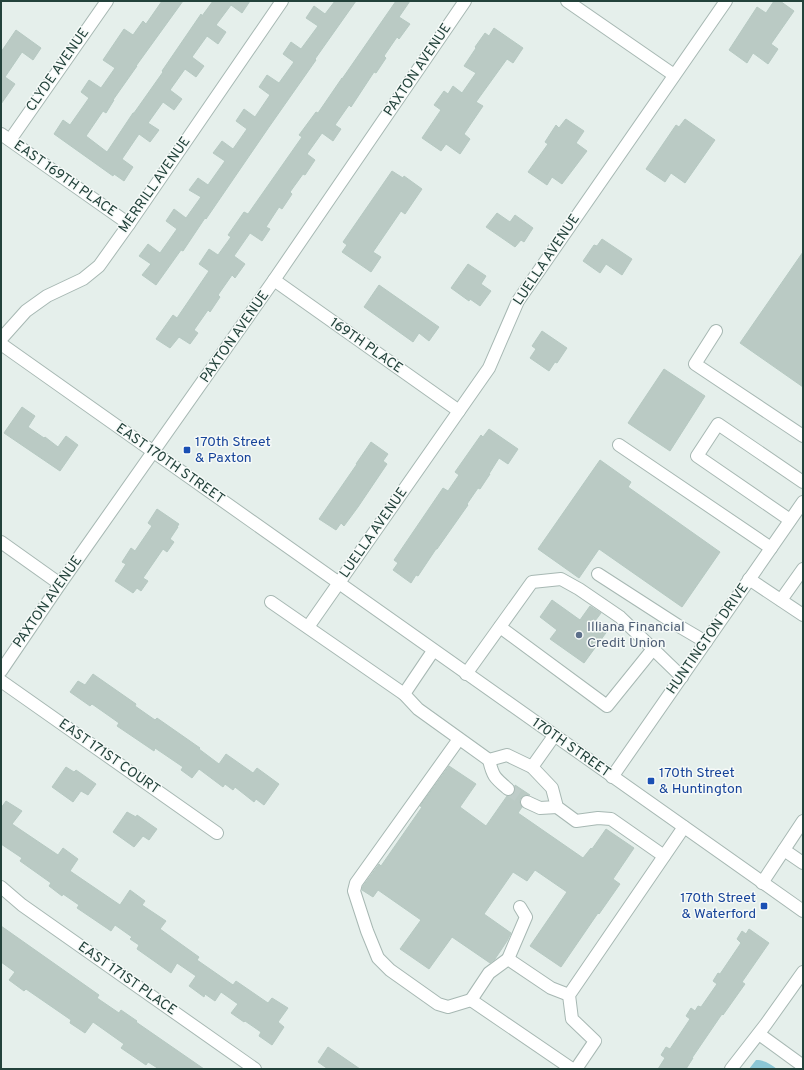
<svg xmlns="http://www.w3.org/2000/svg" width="804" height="1070" viewBox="0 0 804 1070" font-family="Overpass,sans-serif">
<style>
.water{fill:#8bc6d5}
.building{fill:#bacac4;stroke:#b6c9c2}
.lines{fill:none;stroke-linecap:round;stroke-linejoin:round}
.minor-tunnel{stroke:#beccc8;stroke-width:12;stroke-dasharray:12 6;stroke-linecap:butt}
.minor-casing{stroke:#a7b8b3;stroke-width:14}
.minor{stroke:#fff;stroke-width:12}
.transit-dot{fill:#1a4fb4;stroke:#f6faf8;stroke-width:1.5}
.service-dot{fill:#5c6f8a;stroke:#f6faf8;stroke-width:1.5}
.labels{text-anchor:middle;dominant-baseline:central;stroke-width:3;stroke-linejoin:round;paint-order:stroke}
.street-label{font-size:14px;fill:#23423b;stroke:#f6faf8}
.transit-label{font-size:14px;fill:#164399;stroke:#f6faf8;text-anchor:start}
.service-label{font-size:14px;fill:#4e5e75;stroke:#f6faf8;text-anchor:start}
</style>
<rect width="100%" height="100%" fill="#e5efeb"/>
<path class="water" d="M 756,1060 C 765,1060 770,1064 777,1069 L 749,1069 Z"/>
<g class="building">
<path d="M 162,1 L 183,1 L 136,66 L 137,66 L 113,100 L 114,100 L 106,113 L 103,111 L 86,136 L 107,152 L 133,113 L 134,113 L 163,72 L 162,71 L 201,14 L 202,16 L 213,1 L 250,1 L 242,13 L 231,5 L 216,25 L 226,32 L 218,44 L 207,36 L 192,57 L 204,66 L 196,77 L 185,69 L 170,90 L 182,99 L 174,110 L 163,102 L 148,123 L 159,130 L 150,142 L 139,134 L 122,159 L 133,167 L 124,181 L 114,174 L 113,176 L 54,134 L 63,120 L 70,125 L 89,98 L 81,92 L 89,80 L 101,88 L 115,68 L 103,60 L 124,29 L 133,35 L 143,21 L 146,24 Z"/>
<path d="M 335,1 L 356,1 L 315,59 L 316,60 L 269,127 L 206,219 L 205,218 L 183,251 L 181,250 L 156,285 L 142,275 L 151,264 L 139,256 L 148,244 L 160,253 L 177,229 L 166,221 L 174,209 L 186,218 L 201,197 L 189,190 L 198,178 L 208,185 L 225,161 L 213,153 L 222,141 L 233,149 L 247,129 L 236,121 L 244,109 L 255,117 L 270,95 L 259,87 L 267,75 L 279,83 L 294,62 L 283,54 L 291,42 L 301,49 L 318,26 L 306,18 L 314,6 L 325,14 Z"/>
<path d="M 396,1 L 410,1 L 399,17 L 410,24 L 399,39 L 397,37 L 384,56 L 386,58 L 376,73 L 374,72 L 351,107 L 349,105 L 335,125 L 341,129 L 333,141 L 322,133 L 307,154 L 315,160 L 305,175 L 303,174 L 290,192 L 292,194 L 282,209 L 279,207 L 266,227 L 270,229 L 262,241 L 250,233 L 234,256 L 245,264 L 235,278 L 232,275 L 218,295 L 220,297 L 210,312 L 208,310 L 194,330 L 198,333 L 190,344 L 179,337 L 170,348 L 156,339 L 173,315 L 177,318 L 209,271 L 199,264 L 209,249 L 218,255 L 231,237 L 228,235 L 244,212 L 248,214 L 302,137 L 299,135 L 316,112 L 318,113 L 342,78 L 342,79 Z"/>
<path d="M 774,1 L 780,1 L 794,11 L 771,44 L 778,49 L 768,64 L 753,53 L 747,63 L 729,50 L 757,7 L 766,13 Z"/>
<path d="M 494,28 L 523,48 L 513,63 L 507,59 L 476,102 L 483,106 L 464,134 L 470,139 L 460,154 L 446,144 L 441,151 L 422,138 L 441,110 L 434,105 L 444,91 L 448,94 L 453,86 L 462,93 L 476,73 L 464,66 L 476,48 L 475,47 L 485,33 L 489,36 Z"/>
<path d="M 16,30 L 41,48 L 33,60 L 22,52 L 5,77 L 15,84 L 1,104 L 1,52 Z"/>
<path d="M 566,119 L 584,131 L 576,143 L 587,151 L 562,184 L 552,177 L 547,185 L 528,172 L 548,144 L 545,142 L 556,125 L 559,128 Z"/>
<path d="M 685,119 L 715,140 L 685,183 L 671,173 L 665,182 L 646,169 L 676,125 L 679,127 Z"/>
<path d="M 392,171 L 403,178 L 404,176 L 422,189 L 405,214 L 401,211 L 373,252 L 381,257 L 371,272 L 342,252 L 347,245 L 343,242 Z"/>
<path d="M 497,213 L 510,222 L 515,215 L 533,228 L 524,242 L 521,240 L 515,247 L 486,227 Z"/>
<path d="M 602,239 L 632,259 L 622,275 L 606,264 L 600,273 L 583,261 L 594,245 L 597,246 Z"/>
<path d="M 803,252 L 803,387 L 740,343 Z"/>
<path d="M 468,264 L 486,276 L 481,284 L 491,291 L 480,306 L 470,299 L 469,301 L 451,288 Z"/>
<path d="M 379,285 L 439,327 L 429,341 L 419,333 L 413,342 L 364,307 Z"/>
<path d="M 542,331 L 567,348 L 557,363 L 555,362 L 549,371 L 530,358 L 536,349 L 532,346 Z"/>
<path d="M 664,369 L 705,396 L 670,451 L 628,423 Z"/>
<path d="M 22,407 L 35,416 L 28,427 L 44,438 L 45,437 L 58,447 L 66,436 L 78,445 L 60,471 L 4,433 Z"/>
<path d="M 489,429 L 518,449 L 508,464 L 499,458 L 489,474 L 490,474 L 480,489 L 478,488 L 467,504 L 468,505 L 437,549 L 436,549 L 418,576 L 416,575 L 411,583 L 393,570 L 398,563 L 394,560 L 443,488 L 448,491 L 459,475 L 455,472 L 481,435 L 483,437 Z"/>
<path d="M 371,442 L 388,454 L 383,461 L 387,464 L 358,507 L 344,526 L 341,523 L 336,530 L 319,519 L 357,464 L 356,464 Z"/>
<path d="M 600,460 L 631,482 L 628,487 L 720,552 L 682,607 L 599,549 L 579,578 L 538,549 Z"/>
<path d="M 157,509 L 179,524 L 177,527 L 178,527 L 170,539 L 174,542 L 167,552 L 163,549 L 143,578 L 148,581 L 141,591 L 137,588 L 133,593 L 115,581 L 126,564 L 122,562 L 131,548 L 135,551 L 152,526 L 148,523 Z"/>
<path d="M 552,600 L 580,620 L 590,606 L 601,613 L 595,621 L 608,630 L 584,663 L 550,639 L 557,630 L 540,617 Z"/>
<path d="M 93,674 L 136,704 L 135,706 L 155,720 L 157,718 L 200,748 L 199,749 L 219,764 L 226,754 L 253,773 L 257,768 L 279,784 L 264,805 L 256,799 L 254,802 L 235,787 L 233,790 L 225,784 L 223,787 L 199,769 L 192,778 L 181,770 L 183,767 L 155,748 L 154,751 L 117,726 L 119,723 L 112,718 L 92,704 L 90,706 L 70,692 L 78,681 L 85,685 Z"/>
<path d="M 449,766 L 476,784 L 460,807 L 486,826 L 507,796 L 511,796 L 514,794 L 515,790 L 515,785 L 530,795 L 526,795 L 523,796 L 520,799 L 520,803 L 522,807 L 518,813 L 583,858 L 591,848 L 592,849 L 606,829 L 634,848 L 613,879 L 620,884 L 599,914 L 598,913 L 561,967 L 530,946 L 567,892 L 535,870 L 527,881 L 513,872 L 484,914 L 511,933 L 507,941 L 495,959 L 490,963 L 452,937 L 429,969 L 400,949 L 421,920 L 378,890 L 373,897 L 362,890 L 363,886 L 379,864 L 381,866 L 422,807 L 420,806 Z"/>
<path d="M 66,767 L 74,772 L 76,770 L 96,784 L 88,795 L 81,791 L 73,802 L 52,787 Z"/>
<path d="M 6,801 L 22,811 L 12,824 L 58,855 L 63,848 L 78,859 L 70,871 L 120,905 L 130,890 L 145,901 L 142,905 L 166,921 L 160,929 L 199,957 L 197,960 L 233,985 L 236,981 L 268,1003 L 272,998 L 288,1008 L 278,1022 L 284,1027 L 272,1045 L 259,1036 L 261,1032 L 245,1021 L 244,1022 L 231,1013 L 238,1004 L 221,992 L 215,1001 L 205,994 L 204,997 L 189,986 L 196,976 L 177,963 L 171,973 L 137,949 L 139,945 L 130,939 L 132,937 L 115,925 L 111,931 L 77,908 L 79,905 L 63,894 L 62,896 L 49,886 L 51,883 L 20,861 L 22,858 L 1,844 L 1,808 Z"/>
<path d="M 127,812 L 136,817 L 137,815 L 157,829 L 149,840 L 143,836 L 134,847 L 113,832 Z"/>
<path d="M 1,926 L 99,995 L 97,998 L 119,1013 L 121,1010 L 137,1021 L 136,1022 L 204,1069 L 159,1069 L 148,1062 L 146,1065 L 121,1048 L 124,1044 L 93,1022 L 85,1033 L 70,1023 L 71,1020 L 26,989 L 24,991 L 9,980 L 15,972 L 1,962 Z"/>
<path d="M 749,929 L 769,943 L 742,982 L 745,984 L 723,1015 L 722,1014 L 692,1058 L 693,1058 L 686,1069 L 658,1069 L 665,1058 L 661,1055 L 666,1047 L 670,1049 L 690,1019 L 686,1016 L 691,1008 L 695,1011 L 698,1006 L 701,1007 L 717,984 L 713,981 L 718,973 L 720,974 L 741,943 L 737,939 L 742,931 L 746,934 Z"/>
<path d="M 328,1047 L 360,1069 L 328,1069 L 318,1062 Z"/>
</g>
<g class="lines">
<path class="minor-tunnel" d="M 508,789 L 527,802"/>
<defs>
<g id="minor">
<path d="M 567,1 L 674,75"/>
<path d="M 1,134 L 129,224"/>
<path d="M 10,140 L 107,1"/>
<path d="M 274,280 L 459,411"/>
<path d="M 716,331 L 695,364 L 803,436"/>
<path d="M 1,339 L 26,311 L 47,296 L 83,279 L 99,266 L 129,224 L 282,1"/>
<path d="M 1,344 L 803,911"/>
<path d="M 619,445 L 771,548"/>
<path d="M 790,520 L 697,456 L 718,424 L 803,482"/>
<path d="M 1,542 L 60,584"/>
<path d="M 598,574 L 677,625 L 706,642"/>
<path d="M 749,579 L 803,615"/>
<path d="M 781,600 L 803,569"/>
<path d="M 271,602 L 404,694 L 418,709 L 489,760 L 507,755 L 532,767 L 552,788 L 557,807 L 576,821 L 598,818 L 611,819 L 664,856"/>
<path d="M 308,627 L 489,368 L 518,301 L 726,1"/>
<path d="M 500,627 L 607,706 L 653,649"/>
<path d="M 1,671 L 60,584 L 274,280 L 465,1"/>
<path d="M 466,674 L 532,582 L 561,579 L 579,589 L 620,617 L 682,677"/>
<path d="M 1,681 L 217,833"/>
<path d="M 404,694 L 433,651"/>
<path d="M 459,739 L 356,883 L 354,891 L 367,931 L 378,958 L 390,970 L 438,1004 L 448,1007 L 471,1000"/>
<path d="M 489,760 C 493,777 495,778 508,789"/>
<path d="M 532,767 L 554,736"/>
<path d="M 612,777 L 803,502"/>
<path d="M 527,802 L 540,808 L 557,807"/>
<path d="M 784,850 L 803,863"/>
<path d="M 762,883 L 803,821"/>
<path d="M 1,887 L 22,905 L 255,1069"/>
<path d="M 508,959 L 526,917 L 520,907"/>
<path d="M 569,995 L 551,988 L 508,959 L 489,973 L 471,1000 L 572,1069"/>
<path d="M 759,1034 L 803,1066"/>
<path d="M 576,1069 L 595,1041 L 572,1019 L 569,995 L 684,827"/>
<path d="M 731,1069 L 766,1024 L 803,972"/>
</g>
</defs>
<use href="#minor" class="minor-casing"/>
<use href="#minor" class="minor"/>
</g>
<g class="transit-dot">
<rect x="183" y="446" width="8" height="8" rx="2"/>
<rect x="647" y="777" width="8" height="8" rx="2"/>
<rect x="760" y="902" width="8" height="8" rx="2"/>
</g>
<circle class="service-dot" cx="579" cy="635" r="4"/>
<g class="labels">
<g class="street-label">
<text transform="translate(58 70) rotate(-55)">CLYDE AVENUE</text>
<text transform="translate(418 70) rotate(-56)">PAXTON AVENUE</text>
<text transform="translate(65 179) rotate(35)">EAST 169TH PLACE</text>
<text transform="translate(155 185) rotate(-55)">MERRILL AVENUE</text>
<text transform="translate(547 260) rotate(-56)">LUELLA AVENUE</text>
<text transform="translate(235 337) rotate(-55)">PAXTON AVENUE</text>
<text transform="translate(366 346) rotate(35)">169TH PLACE</text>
<text transform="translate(170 464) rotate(35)">EAST 170TH STREET</text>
<text transform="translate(374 533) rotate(-55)">LUELLA AVENUE</text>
<text transform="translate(48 602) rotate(-55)">PAXTON AVENUE</text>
<text transform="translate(708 639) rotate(-55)">HUNTINGTON DRIVE</text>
<text transform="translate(571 748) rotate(35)">170TH STREET</text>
<text transform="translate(109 757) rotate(35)">EAST 171ST COURT</text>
<text transform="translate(127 979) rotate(35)">EAST 171ST PLACE</text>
</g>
<g class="transit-label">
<text x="195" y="442">170th Street<tspan x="195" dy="16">&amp; Paxton</tspan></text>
<text x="659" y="773">170th Street<tspan x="659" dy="16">&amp; Huntington</tspan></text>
<text x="756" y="898" text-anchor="end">170th Street<tspan x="756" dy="16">&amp; Waterford</tspan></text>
</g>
<g class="service-label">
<text x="587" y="627">Illiana Financial<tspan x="587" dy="16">Credit Union</tspan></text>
</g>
</g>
<rect width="804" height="1070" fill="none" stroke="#23423b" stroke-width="4"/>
</svg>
